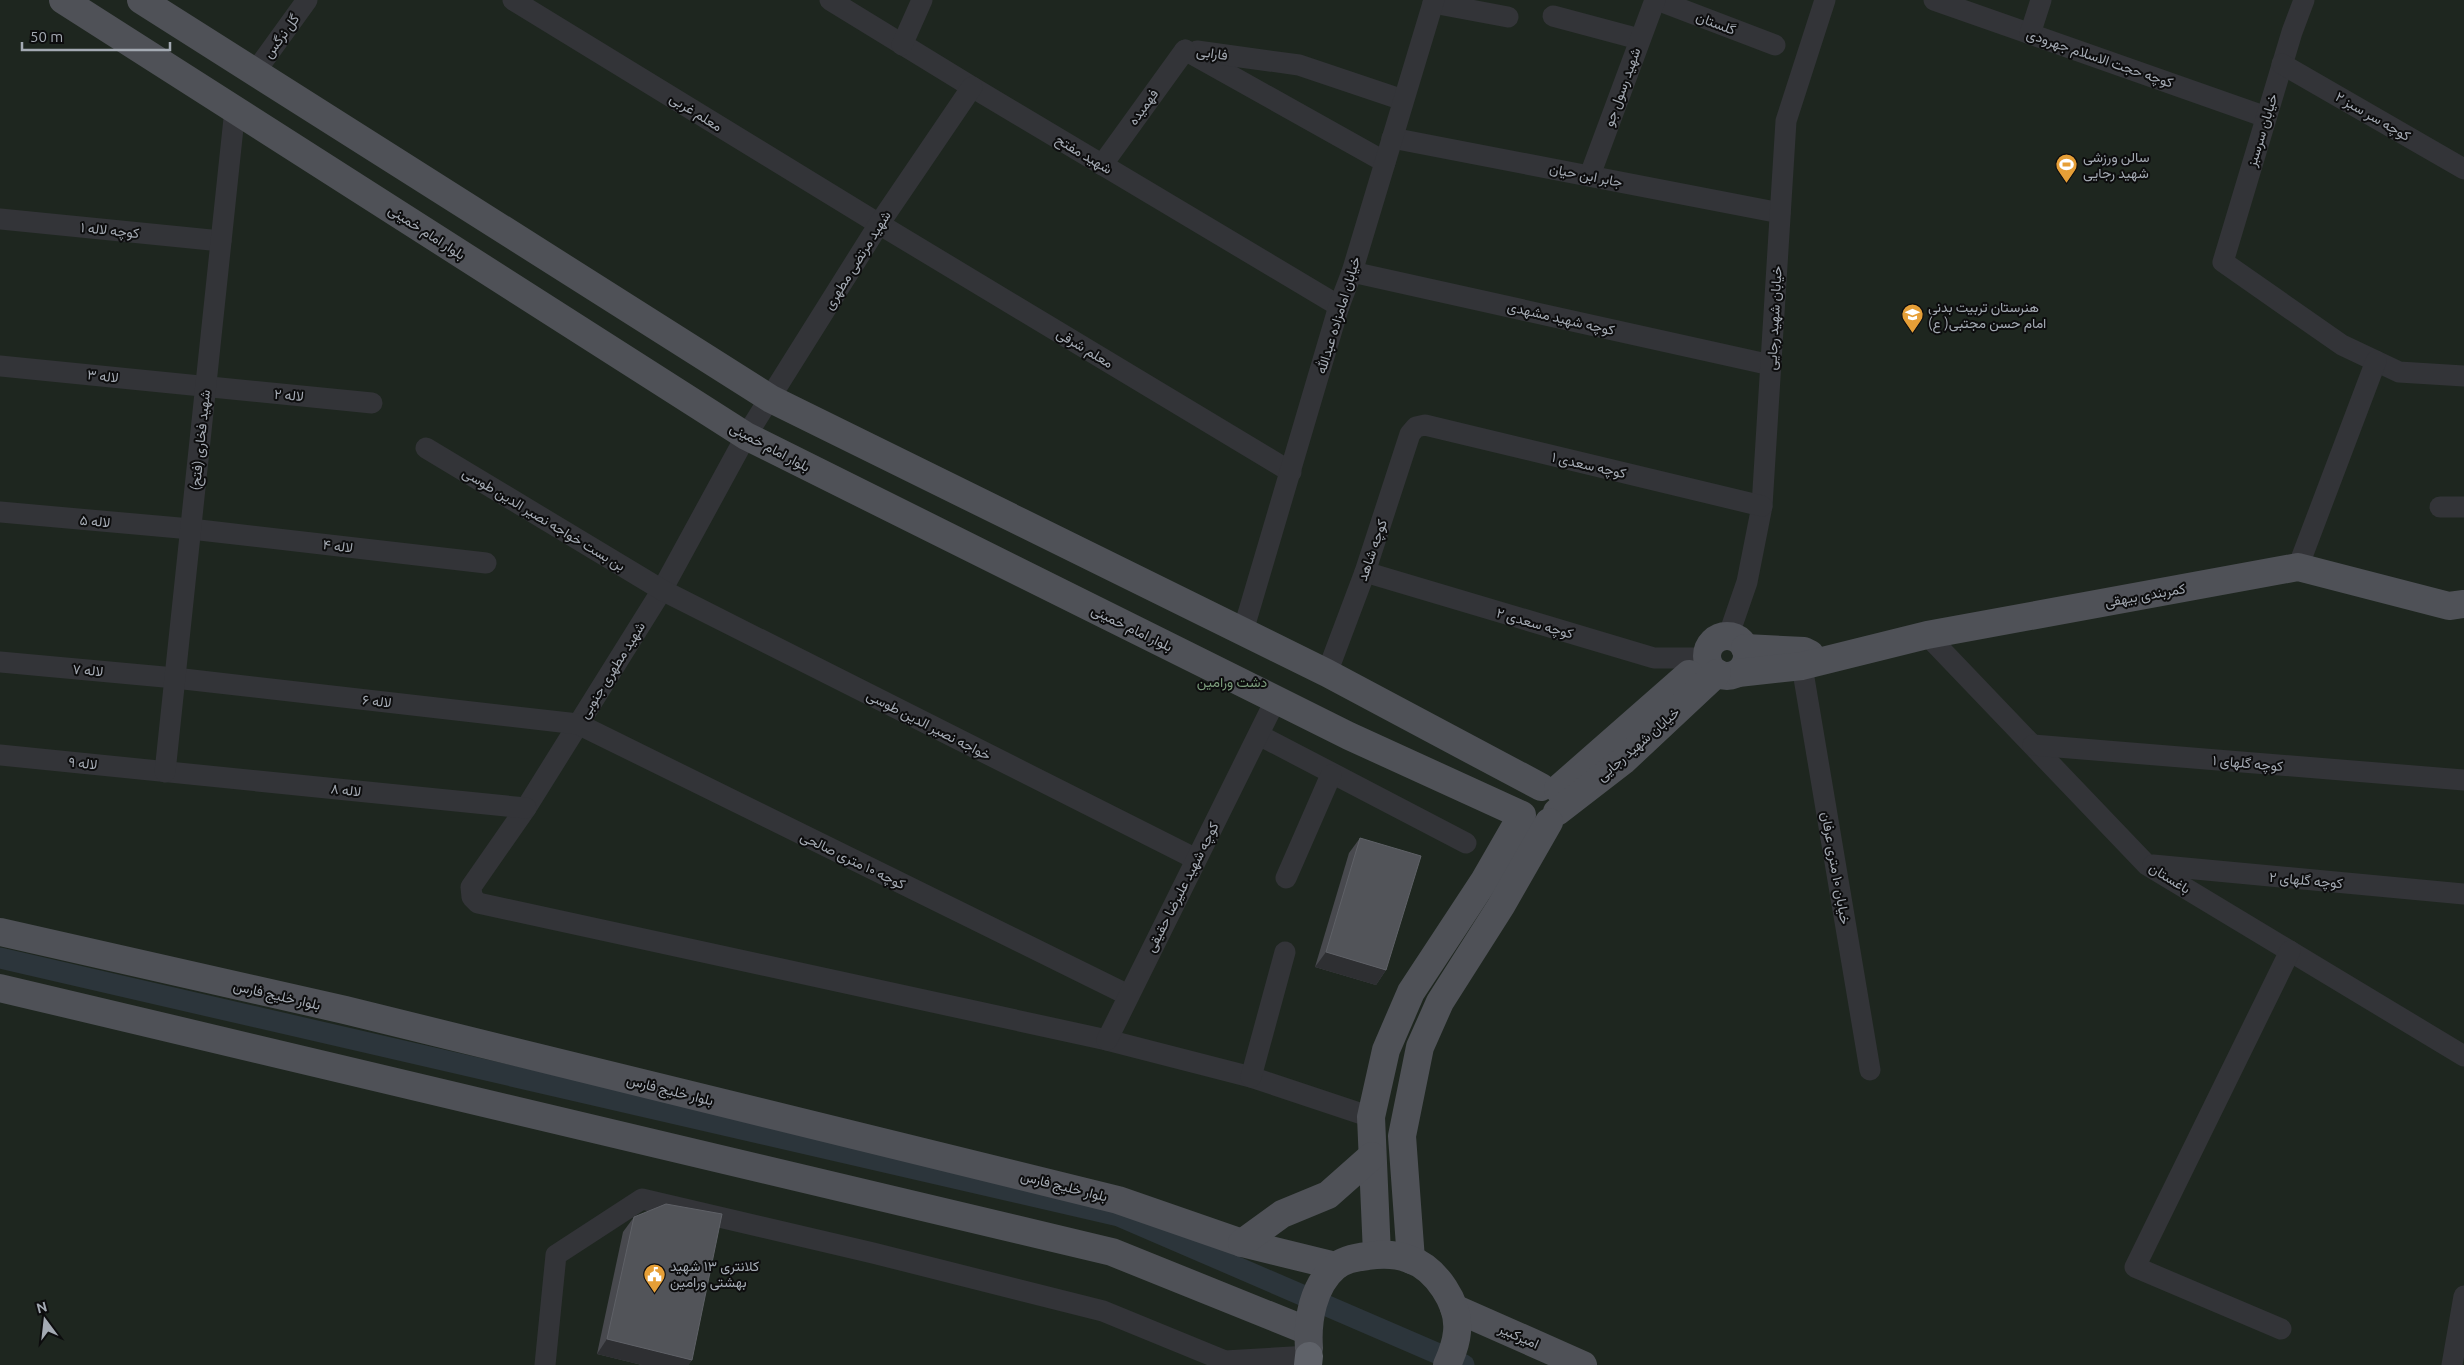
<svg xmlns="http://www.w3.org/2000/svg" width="2464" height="1365" viewBox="0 0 2464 1365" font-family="Ubuntu,Vazirmatn,sans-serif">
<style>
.green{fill:#1e261f}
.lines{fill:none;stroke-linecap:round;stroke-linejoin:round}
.canal{stroke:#2c353b;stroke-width:21}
.minor{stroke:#333438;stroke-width:21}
.major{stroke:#4f5157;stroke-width:28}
.highway{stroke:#5f6269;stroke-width:28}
.wall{fill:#48494e}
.shaded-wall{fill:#2e2f32}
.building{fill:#525459;stroke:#5f6167}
.labels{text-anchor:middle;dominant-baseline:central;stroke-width:4;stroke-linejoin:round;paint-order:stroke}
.street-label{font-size:14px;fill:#a4aab3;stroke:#0d0d0e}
.poi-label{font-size:14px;fill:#a4aab3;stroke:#0d0d0e;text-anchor:start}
.park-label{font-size:14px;fill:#7c9d7c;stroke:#0d0d0e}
</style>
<rect width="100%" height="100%" fill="#121213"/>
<rect class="green" x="0" y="0" width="2464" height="1365"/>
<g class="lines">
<path class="canal" d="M 0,958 L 1119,1216 L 1464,1365"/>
<g class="minor">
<path d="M 513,0 L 879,224 L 1291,472"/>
<path d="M 830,0 L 972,87 L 1339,306"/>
<path d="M 1657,0 L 1775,45"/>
<path d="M 1934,0 L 2266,117"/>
<path d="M 2304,0 L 2292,32 L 2223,262 L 2342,345 L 2399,372 L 2464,376"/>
<path d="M 1433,3 L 1508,17"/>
<path d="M 1553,16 L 1639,39"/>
<path d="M 2030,34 L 2041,0"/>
<path d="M 902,45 L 922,0"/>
<path d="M 1185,50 L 1385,162"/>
<path d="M 1197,51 L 1299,65 L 1403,100"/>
<path d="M 2282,64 L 2464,169"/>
<path d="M 255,72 L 307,0"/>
<path d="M 972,87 L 879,224 L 746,436 L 662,590 L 526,808 L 471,887 L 472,897 L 478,903 L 1107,1040 L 1251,1077 L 1371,1117"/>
<path d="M 1392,138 L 1780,213"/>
<path d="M 1102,165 L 1185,50"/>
<path d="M 1590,175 L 1655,0"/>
<path d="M 0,219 L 221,241"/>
<path d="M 1352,272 L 1771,365"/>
<path d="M 0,366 L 372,403"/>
<path d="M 426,448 L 662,590 L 1196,859"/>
<path d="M 2440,507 L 2464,507"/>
<path d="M 0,512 L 191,529 L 486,563"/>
<path d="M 2298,567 L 2376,361"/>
<path d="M 1365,572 L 1654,658 L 1707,658"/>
<path d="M 1243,631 L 1339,306 L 1352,272 L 1434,0"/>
<path d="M 1927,635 L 2147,865 L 2464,1056"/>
<path d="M 1728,637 L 1747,582 L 1762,506 L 1786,121 L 1825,0"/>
<path d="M 0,662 L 175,678 L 578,724 L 1128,995"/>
<path d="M 1802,666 L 1870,1070"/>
<path d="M 1327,673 L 1365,572 L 1410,434 L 1416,427 L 1425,425 L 1762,506"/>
<path d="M 1259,735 L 1466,843"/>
<path d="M 2033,745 L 2464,780"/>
<path d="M 0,755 L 526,808"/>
<path d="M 165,772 L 235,109"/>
<path d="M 2153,865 L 2464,894"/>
<path d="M 1286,878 L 1331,775"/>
<path d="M 1107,1040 L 1276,699"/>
<path d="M 1251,1077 L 1285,952"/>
<path d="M 2281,1329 L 2135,1267 L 2290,951"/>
<path d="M 545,1365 L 556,1255 L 642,1199 L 873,1253 L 1103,1311 L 1225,1361 L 1309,1356"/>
<path d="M 2452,1365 L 2464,1296"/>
</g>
<g class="major">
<path d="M 63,0 L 746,436 L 1349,736 L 1522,815 L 1484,881 L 1411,992 L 1386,1050 L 1371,1117 L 1377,1254"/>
<path d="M 141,0 L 771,399 L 1327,673 L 1541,787"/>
<circle cx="1727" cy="656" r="20"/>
<path d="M 1745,648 L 1804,651 L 1810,654"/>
<path d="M 1738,673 L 1802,666 L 1927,635 L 2298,567 L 2449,606 L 2464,604"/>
<path d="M 1558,789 L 1689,674"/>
<path d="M 1557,812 L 1623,761 L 1717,673"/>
<path d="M 0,932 L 345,1010 L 1118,1200 L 1242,1243 L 1336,1266"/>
<path d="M 0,988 L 1112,1252 L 1308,1331"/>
<path d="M 1242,1243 L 1282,1214 L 1328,1195 L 1372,1156"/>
<path d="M 1411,1260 L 1402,1136 L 1420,1047 L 1440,1002 L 1501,906 L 1549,822"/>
<path d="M 1454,1308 L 1583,1365"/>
<path d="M 1309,1348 C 1307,1320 1313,1286 1335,1267 C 1343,1260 1358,1257 1368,1256 C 1382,1254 1396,1254 1409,1259 C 1436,1268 1460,1304 1457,1332 C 1456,1344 1452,1354 1447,1365"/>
</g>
<path class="highway" d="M 1308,1365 L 1309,1356"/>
</g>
<g class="wall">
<path d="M 1360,838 L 1386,970 L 1376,985 L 1315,967 L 1349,853 Z"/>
<path d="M 634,1217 L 692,1360 L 688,1365 L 642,1365 L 597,1354 L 623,1232 Z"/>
</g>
<g class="shaded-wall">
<path d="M 1326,952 L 1386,970 L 1376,985 L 1315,967 Z"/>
<path d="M 607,1339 L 692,1360 L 688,1365 L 642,1365 L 597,1354 Z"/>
</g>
<g class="building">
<path d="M 1360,838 L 1421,856 L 1386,970 L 1326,952 Z"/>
<path d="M 666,1204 L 722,1214 L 692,1360 L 607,1339 L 634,1217 Z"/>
</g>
<defs>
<symbol id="stadium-pin" viewBox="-11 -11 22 30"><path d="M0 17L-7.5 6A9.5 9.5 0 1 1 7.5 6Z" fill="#e69f37" stroke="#0d0d0e"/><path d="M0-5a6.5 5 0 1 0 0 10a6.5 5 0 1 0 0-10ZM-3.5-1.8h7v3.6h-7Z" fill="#fff"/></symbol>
<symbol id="school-pin" viewBox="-11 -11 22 30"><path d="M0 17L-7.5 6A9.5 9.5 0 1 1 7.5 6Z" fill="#e69f37" stroke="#0d0d0e"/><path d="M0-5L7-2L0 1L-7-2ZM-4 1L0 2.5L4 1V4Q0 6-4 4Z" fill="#fff"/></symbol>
<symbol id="civic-pin" viewBox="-11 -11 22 30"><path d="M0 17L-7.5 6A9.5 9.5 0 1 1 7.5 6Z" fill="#e69f37" stroke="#0d0d0e"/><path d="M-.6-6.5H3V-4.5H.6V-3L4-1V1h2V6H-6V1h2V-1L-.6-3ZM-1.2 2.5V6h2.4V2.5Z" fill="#fff"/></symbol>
</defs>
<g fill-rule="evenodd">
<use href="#stadium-pin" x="2054" y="152" width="25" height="34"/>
<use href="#school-pin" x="1900" y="302" width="25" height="34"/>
<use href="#civic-pin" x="642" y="1262" width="25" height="34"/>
</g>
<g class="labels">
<g class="street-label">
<text transform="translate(1716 23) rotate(21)">گلستان</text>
<text transform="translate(281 36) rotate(-54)">گل نرگس</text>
<text transform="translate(1212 53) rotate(8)">فارابی</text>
<text transform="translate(2100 58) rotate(19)">کوچه حجت الاسلام جهرودی</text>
<text transform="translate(1622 87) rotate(-70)">شهید رسول جو</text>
<text transform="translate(1143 107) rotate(-54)">فهمیده</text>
<text transform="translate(696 112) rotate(32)">معلم غربی</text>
<text transform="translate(2373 116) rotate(30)">کوچه سر سبز ۲</text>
<text transform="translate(2262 130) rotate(-73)">خیابان سرسبز</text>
<text transform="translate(1084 154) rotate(31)">شهید مفتح</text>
<text transform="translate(1586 175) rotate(11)">جابر ابن حیان</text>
<text transform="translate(110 230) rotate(6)">کوچه لاله ۱</text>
<text transform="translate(427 232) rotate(33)">بلوار امام خمینی</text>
<text transform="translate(857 260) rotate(-58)">شهید مرتضی مطهری</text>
<text transform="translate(1338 315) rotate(-73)">خیابان امامزاده عبدالله</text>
<text transform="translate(1561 318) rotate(13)">کوچه شهید مشهدی</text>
<text transform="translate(1774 318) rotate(-87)">خیابان شهید رجایی</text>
<text transform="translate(1085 348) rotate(31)">معلم شرقی</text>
<text transform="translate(103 376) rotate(6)">لاله ۳</text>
<text transform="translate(289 395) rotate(5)">لاله ۲</text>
<text transform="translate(200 440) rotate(-84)">شهید فخاری (فتح)</text>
<text transform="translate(770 447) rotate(28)">بلوار امام خمینی</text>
<text transform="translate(1589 465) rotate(13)">کوچه سعدی ۱</text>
<text transform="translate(544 519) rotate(31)">بن بست خواجه نصیر الدین طوسی</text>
<text transform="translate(95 521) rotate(5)">لاله ۵</text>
<text transform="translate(338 546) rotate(7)">لاله ۴</text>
<text transform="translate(1372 550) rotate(-71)">کوچه شاهد</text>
<text transform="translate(2145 595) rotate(-10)">کمربندی بیهقی</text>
<text transform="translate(1535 623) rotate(16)">کوچه سعدی ۲</text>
<text transform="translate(1132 628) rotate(26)">بلوار امام خمینی</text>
<text transform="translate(88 670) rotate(5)">لاله ۷</text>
<text transform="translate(612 670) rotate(-58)">شهید مطهری جنوبی</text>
<text transform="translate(377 701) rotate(7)">لاله ۶</text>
<text transform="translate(929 725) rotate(27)">خواجه نصیر الدین طوسی</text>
<text transform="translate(1638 744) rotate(-41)">خیابان شهید رجایی</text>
<text transform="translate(83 763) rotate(6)">لاله ۹</text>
<text transform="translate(2248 763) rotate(5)">کوچه گلهای ۱</text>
<text transform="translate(346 790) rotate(6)">لاله ۸</text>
<text transform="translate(853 860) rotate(26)">کوچه ۱۰ متری صالحی</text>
<text transform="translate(1836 868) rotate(80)">خیابان ۱۰ متری عرفان</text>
<text transform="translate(2170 878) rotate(32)">باغستان</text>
<text transform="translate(2306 880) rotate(5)">کوچه گلهای ۲</text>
<text transform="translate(1182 887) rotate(-63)">کوچه شهید علیرضا حقیقی</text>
<text transform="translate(277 995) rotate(13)">بلوار خلیج فارس</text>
<text transform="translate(670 1090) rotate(14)">بلوار خلیج فارس</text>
<text transform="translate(1064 1186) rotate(14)">بلوار خلیج فارس</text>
<text transform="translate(1519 1336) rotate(24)">امیرکبیر</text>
</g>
<g class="poi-label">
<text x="2083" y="157">سالن ورزشی<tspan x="2083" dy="16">شهید رجایی</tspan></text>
<text x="1928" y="307">هنرستان تربیت بدنی<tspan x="1928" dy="16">امام حسن مجتبی( ع)</tspan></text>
<text x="670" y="1266">کلانتری ۱۳ شهید<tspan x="670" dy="16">بهشتی ورامین</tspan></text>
</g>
<g class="park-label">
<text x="1232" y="682">دشت ورامین</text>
</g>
</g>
<g transform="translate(45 1320) rotate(345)" stroke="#0d0d0e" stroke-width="4" paint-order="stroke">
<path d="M0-4L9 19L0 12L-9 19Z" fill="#a4aab3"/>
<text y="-8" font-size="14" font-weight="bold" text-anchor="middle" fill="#a4aab3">N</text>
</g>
<path d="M22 42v8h148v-8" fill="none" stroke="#a4aab3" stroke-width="2.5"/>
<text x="30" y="42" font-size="15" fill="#a4aab3" stroke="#0d0d0e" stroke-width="4" paint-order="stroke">50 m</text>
</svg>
